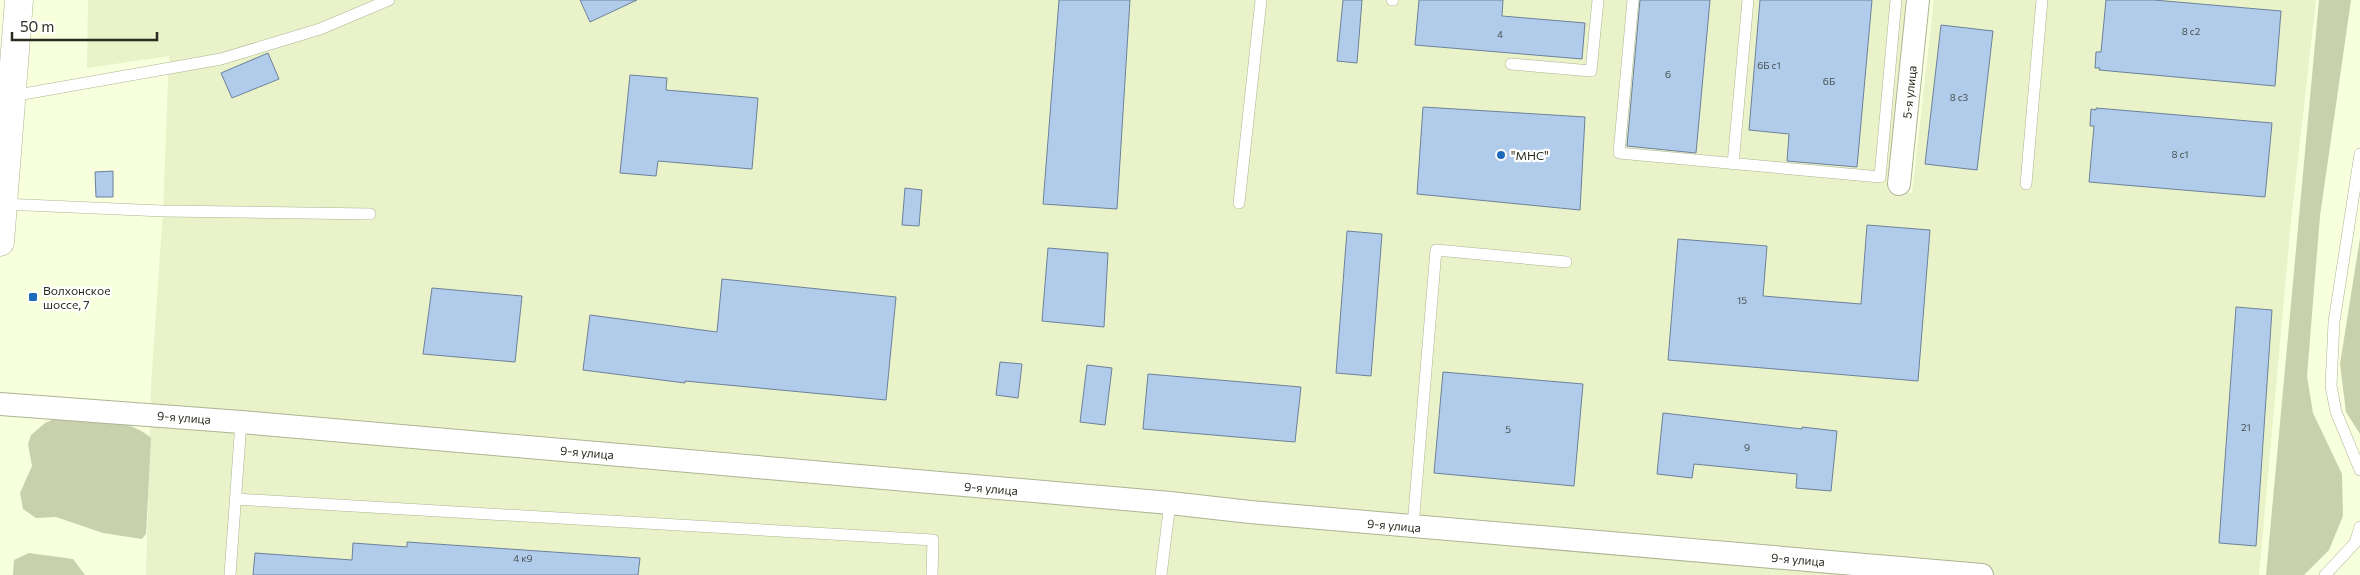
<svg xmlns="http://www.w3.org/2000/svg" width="2360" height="575" viewBox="0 0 2360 575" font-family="Commissioner,sans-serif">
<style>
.built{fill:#e9f2c9}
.green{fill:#c8d0ac}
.building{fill:#b1cceb;stroke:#6c819a}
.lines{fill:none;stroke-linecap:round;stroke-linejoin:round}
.service-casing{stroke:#adb493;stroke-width:12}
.minor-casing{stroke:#adb493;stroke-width:24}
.secondary-casing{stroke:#adb493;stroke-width:29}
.service{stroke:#fff;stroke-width:11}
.minor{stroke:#fff;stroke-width:22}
.secondary{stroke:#fff;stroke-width:28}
.poi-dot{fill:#1b6bba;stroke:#fff;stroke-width:2}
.labels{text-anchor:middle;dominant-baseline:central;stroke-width:4.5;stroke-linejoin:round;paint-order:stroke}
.number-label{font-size:10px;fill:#4a5351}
.street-label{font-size:12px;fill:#282b1e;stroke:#fff}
.poi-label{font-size:12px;fill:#282b1e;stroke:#fff;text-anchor:start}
</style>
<rect width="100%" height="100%" fill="#f7ffdc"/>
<path class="built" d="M 88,0 L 1908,0 L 1887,191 L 1912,193 L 1934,0 L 2316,0 L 2291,221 L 2259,575 L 146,575 L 151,385 L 163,211 L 169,56 L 87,68 Z"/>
<g class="green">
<path d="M 2319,0 L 2351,0 L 2320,216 L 2307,376 L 2313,413 L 2342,474 L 2343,516 L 2329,550 L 2304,575 L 2266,575 Z"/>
<path d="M 2360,238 L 2360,434 L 2346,412 L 2340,364 Z"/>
<path d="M 57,418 C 88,419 128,417 151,438 L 146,534 L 142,539 L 103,533 L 56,517 L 36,518 L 23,509 L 20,493 L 32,466 L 28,444 L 31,435 L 45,423 Z"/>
<path d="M 29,553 L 73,559 L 85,575 L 13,575 L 14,560 Z"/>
</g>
<g class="building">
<path d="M 580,0 L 637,0 L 590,22 Z"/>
<path d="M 1059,0 L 1130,0 L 1117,209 L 1043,204 Z"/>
<path d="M 1343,0 L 1362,0 L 1357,63 L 1337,61 Z"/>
<path d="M 1419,0 L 1503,0 L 1502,16 L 1585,23 L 1582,59 L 1415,45 Z"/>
<path d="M 1640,0 L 1710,0 L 1696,153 L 1627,146 Z"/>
<path d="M 1760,0 L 1872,0 L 1857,167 L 1787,161 L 1789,134 L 1749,130 Z"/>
<path d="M 2106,0 L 2154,0 L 2281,11 L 2275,86 L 2099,70 L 2100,68 L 2095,68 L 2096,52 L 2101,52 Z"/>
<path d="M 1941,25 L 1993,31 L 1977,170 L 1925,164 Z"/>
<path d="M 268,53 L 279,79 L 232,98 L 221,73 Z"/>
<path d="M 630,75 L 667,78 L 666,90 L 758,98 L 752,169 L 658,161 L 656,176 L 620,173 Z"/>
<path d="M 1423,107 L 1585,117 L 1580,210 L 1417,194 Z"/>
<path d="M 2096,108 L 2272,123 L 2265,197 L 2089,182 L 2094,126 L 2090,126 L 2091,109 L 2096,110 Z"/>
<path d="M 113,171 L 113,197 L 96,197 L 95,172 Z"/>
<path d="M 905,188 L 922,190 L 919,226 L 902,225 Z"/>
<path d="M 1867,225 L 1930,230 L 1918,381 L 1668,360 L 1678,239 L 1767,246 L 1763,296 L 1861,304 Z"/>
<path d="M 1347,231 L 1382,234 L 1371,376 L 1336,373 Z"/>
<path d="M 1048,248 L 1108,253 L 1104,327 L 1042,321 Z"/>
<path d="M 722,279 L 896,297 L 886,400 L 685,381 L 685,383 L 583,370 L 590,315 L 717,332 Z"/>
<path d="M 432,288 L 522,296 L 515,362 L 423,354 Z"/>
<path d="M 2236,307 L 2272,310 L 2256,546 L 2219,543 Z"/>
<path d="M 1000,362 L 1022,364 L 1018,398 L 996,395 Z"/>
<path d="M 1087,365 L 1112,368 L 1105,425 L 1080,422 Z"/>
<path d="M 1443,372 L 1583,384 L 1574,486 L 1434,473 Z"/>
<path d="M 1148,374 L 1301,387 L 1295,442 L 1143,429 Z"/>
<path d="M 1663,413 L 1802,429 L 1802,427 L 1837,431 L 1831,491 L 1796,488 L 1797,474 L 1694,464 L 1692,478 L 1657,474 Z"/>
<path d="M 407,542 L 640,558 L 638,575 L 253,575 L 255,553 L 352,560 L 353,543 L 407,547 Z"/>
</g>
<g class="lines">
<defs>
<g id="service">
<path d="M 1392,0 L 1393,0"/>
<path d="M 1633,0 L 1619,153 L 1880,177 L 1896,0"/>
<path d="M 1511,64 L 1591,71 L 1598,0"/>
<path d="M 12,96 L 221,59 L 320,29 L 389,0"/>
<path d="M 2360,154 L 2334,322 L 2331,386 L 2336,412 L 2360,470"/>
<path d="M 1733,164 L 1748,0"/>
<path d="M 2026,184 L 2042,0"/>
<path d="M 1239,203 L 1261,0"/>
<path d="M 3,204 L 163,211 L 370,214"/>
<path d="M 235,499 L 933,540 L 932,575"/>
<path d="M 1413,526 L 1436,250 L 1566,262"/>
<path d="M 230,575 L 241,422"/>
<path d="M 1161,575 L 1170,503"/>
<path d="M 2325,575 L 2355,543 L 2360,527"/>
</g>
<g id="minor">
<path d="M 1899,184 L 1918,0"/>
<path d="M 0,404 L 241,422 L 1170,503 L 1250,512 L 1982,575"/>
</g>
<path id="secondary" d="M 0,242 L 19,0"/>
</defs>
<use href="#service" class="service-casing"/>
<use href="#minor" class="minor-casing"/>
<use href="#secondary" class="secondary-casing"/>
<use href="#service" class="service"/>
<use href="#minor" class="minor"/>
<use href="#secondary" class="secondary"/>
</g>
<g class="poi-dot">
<circle cx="1501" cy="155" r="5"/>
<rect x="28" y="292" width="10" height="10" rx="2.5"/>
</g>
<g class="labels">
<g class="number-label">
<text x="2191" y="31">8 с2</text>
<text x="1500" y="34">4</text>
<text x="1769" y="65">6Б с1</text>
<text x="1668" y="74">6</text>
<text x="1829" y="81">6Б</text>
<text x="1959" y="97">8 с3</text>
<text x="2180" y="154">8 с1</text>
<text x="1742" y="300">15</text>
<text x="2246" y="427">21</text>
<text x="1508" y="429">5</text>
<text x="1747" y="447">9</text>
<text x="523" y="558">4 к9</text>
</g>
<g class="street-label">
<text transform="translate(1909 92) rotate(-84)">5-я улица</text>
<text transform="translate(184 417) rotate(4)">9-я улица</text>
<text transform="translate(587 452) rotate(5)">9-я улица</text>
<text transform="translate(991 488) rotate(5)">9-я улица</text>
<text transform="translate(1394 525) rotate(5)">9-я улица</text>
<text transform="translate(1798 559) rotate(5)">9-я улица</text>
</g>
<g class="poi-label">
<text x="1511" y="155">"МНС"</text>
<text x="43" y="290">Волхонское<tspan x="43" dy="14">шоссе, 7</tspan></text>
</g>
</g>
<path d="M12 32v8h145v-8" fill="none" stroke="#282b1e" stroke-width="2.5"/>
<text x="20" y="32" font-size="15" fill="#282b1e" stroke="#ffffff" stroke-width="4" paint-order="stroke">50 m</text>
</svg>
